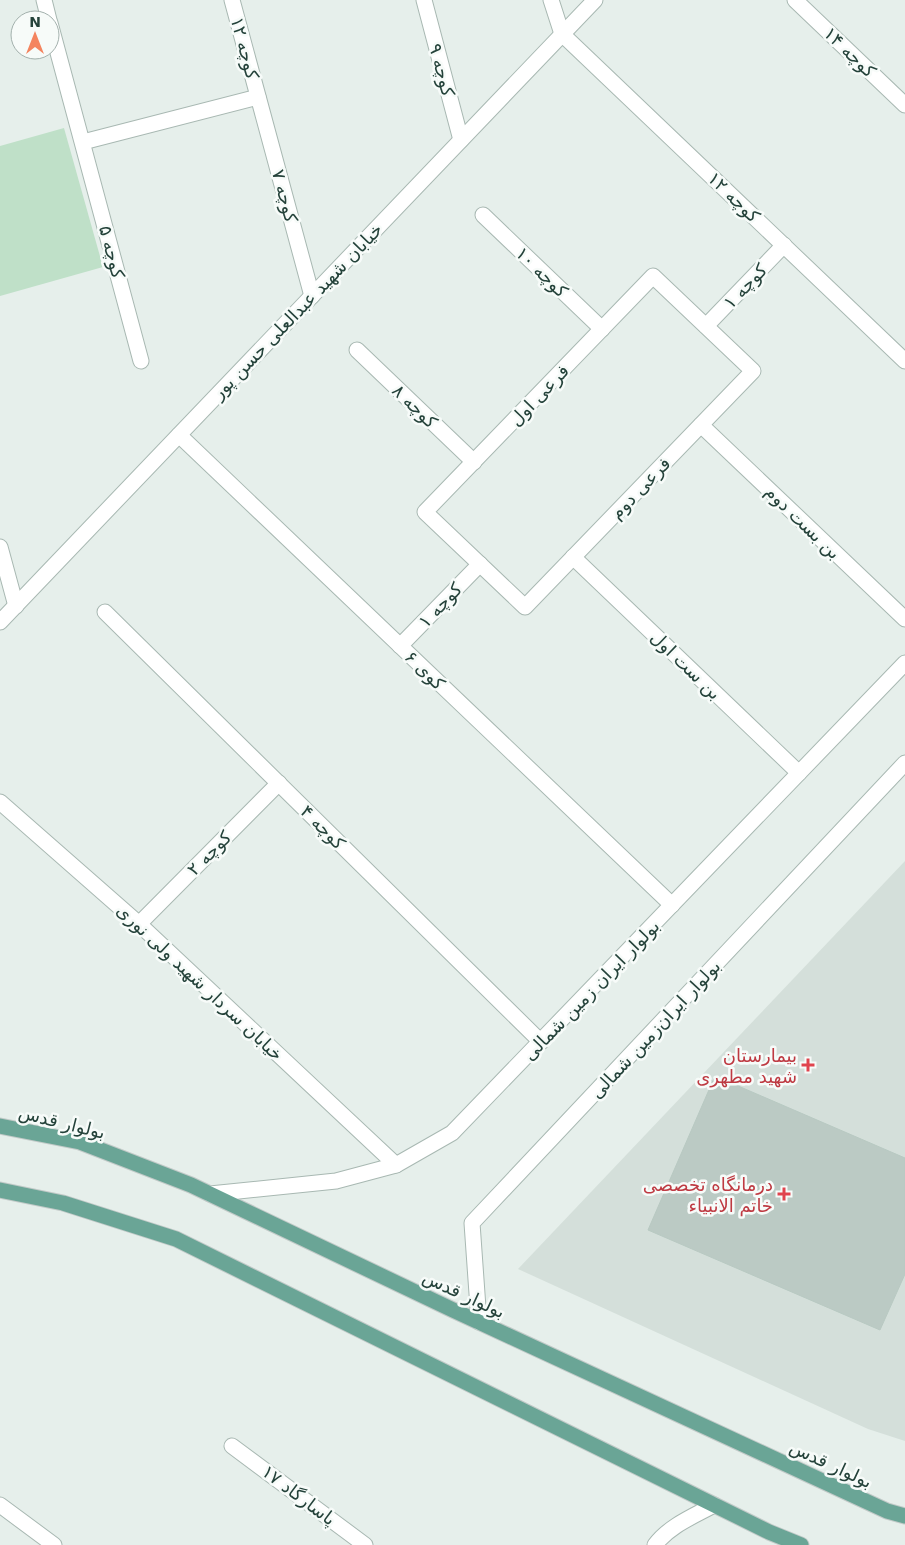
<svg xmlns="http://www.w3.org/2000/svg" width="905" height="1545" viewBox="0 0 905 1545" font-family="'DejaVu Sans','Noto Naskh Arabic',sans-serif">
<style>
.built{fill:#d4dfda}
.green{fill:#bfe0c8}
.building{fill:#bbcac4;stroke:#b8c9c2}
.lines{fill:none;stroke-linecap:round;stroke-linejoin:round}
.minor-casing{stroke:#a8b8b2;stroke-width:17}
.major-casing{stroke:#c2cac8;stroke-width:17}
.minor{stroke:#fff;stroke-width:15}
.major{stroke:#6aa596;stroke-width:15}
.health-dot{fill:#e0444e;stroke:#f7fbf9;stroke-width:2}
.labels{text-anchor:middle;dominant-baseline:central;stroke-width:5;stroke-linejoin:round;paint-order:stroke}
.street-label{font-size:18px;fill:#24423a;stroke:#f7fbf9}
.health-label{font-size:18px;fill:#be3a42;stroke:#f7fbf9;text-anchor:end}
</style>
<rect width="100%" height="100%" fill="#e6efeb"/>
<path class="built" d="M 905,861 L 905,1441 L 868,1429 L 518,1269 Z"/>
<path class="green" d="M 64,128 L 103,267 L 0,296 L 0,146 Z"/>
<path class="building" d="M 715,1076 L 905,1158 L 905,1274 L 880,1330 L 648,1230 Z"/>
<g class="lines">
<defs>
<g id="minor">
<path d="M 44,0 L 49,20"/>
<path d="M 232,0 L 312,296"/>
<path d="M 424,0 L 461,140"/>
<path d="M 551,0 L 562,34 L 905,361"/>
<path d="M 795,0 L 905,105"/>
<path d="M 50,23 L 141,361"/>
<path d="M 83,142 L 258,97"/>
<path d="M 483,215 L 602,329"/>
<path d="M 653,276 L 753,371 L 525,607 L 425,512 Z"/>
<path d="M 706,326 L 784,245"/>
<path d="M 357,350 L 474,462"/>
<path d="M 701,425 L 905,619"/>
<path d="M 179,435 L 672,905"/>
<path d="M 0,547 L 16,606"/>
<path d="M 573,557 L 799,773"/>
<path d="M 105,612 L 541,1042"/>
<path d="M 0,622 L 595,0"/>
<path d="M 400,646 L 480,564"/>
<path d="M 0,802 L 139,924 L 396,1165"/>
<path d="M 139,924 L 279,783"/>
<path d="M 210,1194 L 336,1181 L 396,1165 L 452,1133 L 905,663"/>
<path d="M 479,1322 L 472,1223 L 905,763"/>
<path d="M 232,1446 L 365,1545"/>
<path d="M 0,1505 L 54,1545"/>
<path d="M 655,1545 C 669,1526 694,1516 714,1505"/>
</g>
<g id="major">
<path d="M 0,1126 L 80,1142 L 191,1185 L 453,1310 L 887,1511 L 905,1516"/>
<path d="M 0,1190 L 63,1203 L 176,1239 L 769,1532 L 801,1545"/>
</g>
</defs>
<use href="#minor" class="minor-casing"/>
<use href="#major" class="major-casing"/>
<use href="#minor" class="minor"/>
<use href="#major" class="major"/>
</g>
<g class="health-dot">
<path d="M805.5 1057.5h5v5h5v5h-5v5h-5v-5h-5v-5h5z"/>
<path d="M781.5 1186.5h5v5h5v5h-5v5h-5v-5h-5v-5h5z"/>
</g>
<g class="labels">
<g class="street-label">
<text transform="translate(245 48) rotate(75)">کوچه ۱۲</text>
<text transform="translate(850 52) rotate(44)">کوچه ۱۴</text>
<text transform="translate(442 70) rotate(75)">کوچه ۹</text>
<text transform="translate(285 196) rotate(75)">کوچه ۷</text>
<text transform="translate(734 197) rotate(44)">کوچه ۱۲</text>
<text transform="translate(112 252) rotate(75)">کوچه ۵</text>
<text transform="translate(542 272) rotate(44)">کوچه ۱۰</text>
<text transform="translate(745 286) rotate(-46)">کوچه ۱</text>
<text transform="translate(297 311) rotate(-46)">خیابان شهید عبدالعلی حسن پور</text>
<text transform="translate(539 395) rotate(-46)">فرعی اول</text>
<text transform="translate(415 406) rotate(44)">کوچه ۸</text>
<text transform="translate(640 488) rotate(-46)">فرعی دوم</text>
<text transform="translate(803 522) rotate(44)">بن بست دوم</text>
<text transform="translate(440 605) rotate(-46)">کوچه ۱</text>
<text transform="translate(686 665) rotate(44)">بن ست اول</text>
<text transform="translate(425 670) rotate(44)">کوی ۶</text>
<text transform="translate(323 827) rotate(45)">کوچه ۴</text>
<text transform="translate(209 853) rotate(-45)">کوچه ۲</text>
<text transform="translate(200 982) rotate(43)">خیابان سردار شهید ولی نوری</text>
<text transform="translate(591 990) rotate(-46)">بولوار ایران زمین شمالی</text>
<text transform="translate(655 1029) rotate(-47)">بولوار ایران‌زمین شمالی</text>
<text transform="translate(62 1122) rotate(14)">بولوار قدس</text>
<text transform="translate(464 1294) rotate(25)">بولوار قدس</text>
<text transform="translate(831 1464) rotate(25)">بولوار قدس</text>
<text transform="translate(299 1495) rotate(37)">پاسارگاد ۱۷</text>
</g>
<g class="health-label">
<text x="797" y="1055">بیمارستان<tspan x="797" dy="21">شهید مطهری</tspan></text>
<text x="773" y="1184">درمانگاه تخصصی<tspan x="773" dy="21">خاتم الانبیاء</tspan></text>
</g>
</g>
<g transform="translate(35 35)"><circle r="24" fill="#f7fbf9" stroke="#a3b1ad"/>
<path d="M0-4L9 19L0 12L-9 19Z" fill="#f4845f"/>
<text y="-8" font-size="14" font-weight="bold" text-anchor="middle" fill="#24423a">N</text>
</g>
</svg>
